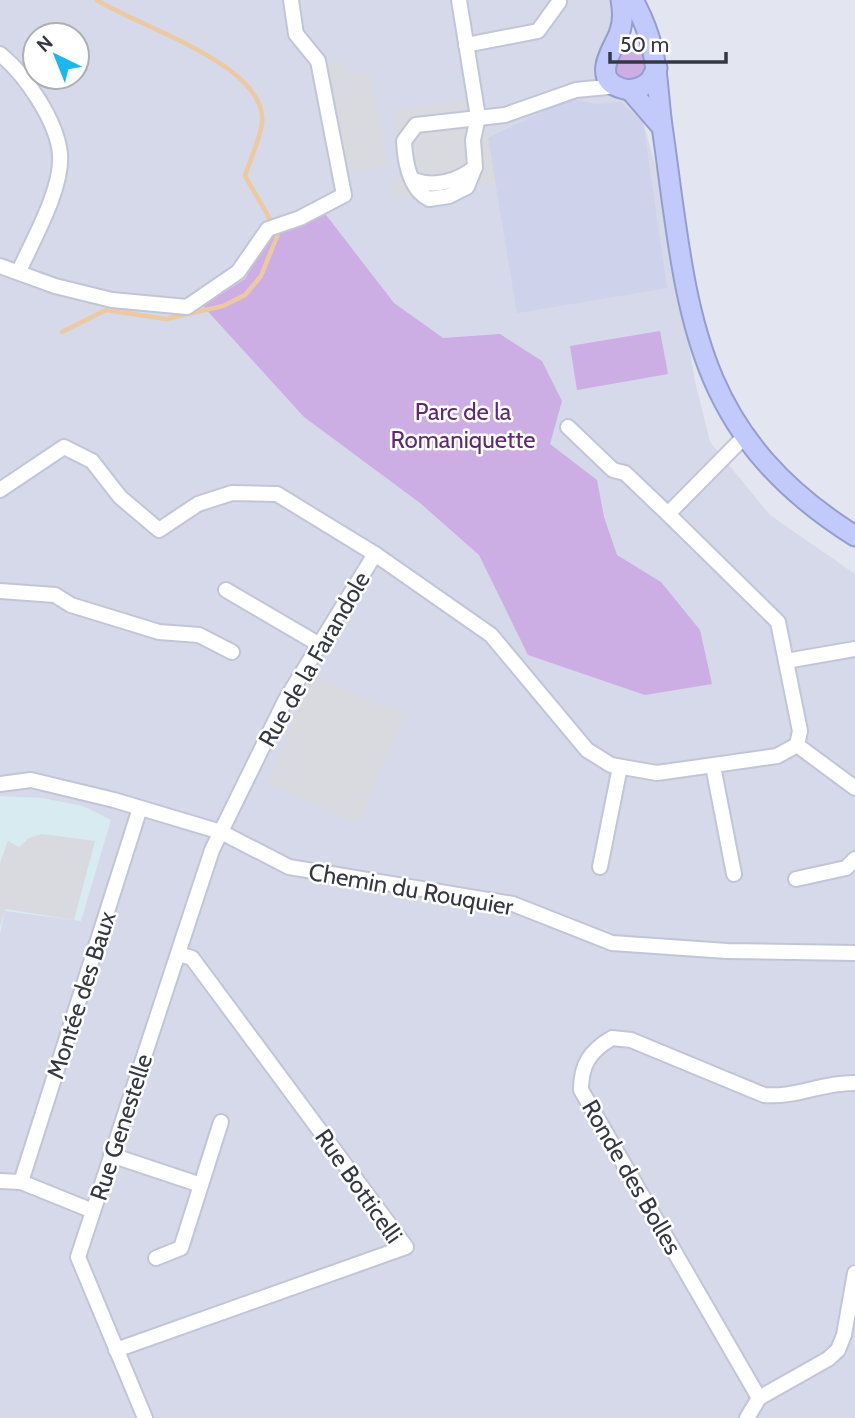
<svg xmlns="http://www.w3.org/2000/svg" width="855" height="1418" viewBox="0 0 855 1418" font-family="Cabin,sans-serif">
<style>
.residential{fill:#d6d9e9;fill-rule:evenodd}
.education{fill:#ced2ea}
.medical{fill:#d7ebf1}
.green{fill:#ccade4}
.parking{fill:#d9dadf}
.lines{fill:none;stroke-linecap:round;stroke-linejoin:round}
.stream{stroke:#ecc9a1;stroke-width:4.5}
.minor-casing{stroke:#c1c5d7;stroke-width:18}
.secondary-casing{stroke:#959dcf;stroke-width:23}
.minor{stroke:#fff;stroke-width:14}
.secondary{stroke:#c2cafc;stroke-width:19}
.labels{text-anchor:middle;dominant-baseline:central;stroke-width:5;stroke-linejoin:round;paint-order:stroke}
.park-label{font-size:24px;fill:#5f2a71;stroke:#fff}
.street-label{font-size:24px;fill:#343842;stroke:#fff}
</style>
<rect width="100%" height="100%" fill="#e3e6f1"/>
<path class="residential" d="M 0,0 L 609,0 L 662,189 L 695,381 L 710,442 L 770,515 L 855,574 L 855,1418 L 0,1418 ZM 35,35 L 77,35 L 77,77 L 35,77 Z"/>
<path class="education" d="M 571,98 L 595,104 L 620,102 L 643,122 L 667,288 L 517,313 L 488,138 Z"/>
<path class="medical" d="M 0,796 L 42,798 L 83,806 L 111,820 L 81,921 L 5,911 L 0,934 Z"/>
<g class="green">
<circle cx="632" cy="64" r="17"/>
<path d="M 326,215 L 394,303 L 443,338 L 500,334 L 542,361 L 562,401 L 550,444 L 597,480 L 604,517 L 617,555 L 661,582 L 700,630 L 712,684 L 645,695 L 528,655 L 479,555 L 420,503 L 304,417 L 203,306 L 245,279 L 275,228 Z"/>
<path d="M 660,331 L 668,374 L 577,390 L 570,346 Z"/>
</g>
<g class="parking">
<path d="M 344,61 L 347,75 L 369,72 L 388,165 L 348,174 L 327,65 Z"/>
<path d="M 470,100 L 488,138 L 495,184 L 417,189 L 398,203 L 391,185 L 403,172 L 400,140 L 393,110 Z"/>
<path d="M 313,676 L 405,714 L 359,823 L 267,784 Z"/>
<path d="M 42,834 L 95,841 L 74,920 L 6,909 L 0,926 L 0,863 L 8,841 L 19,847 L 29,838 Z"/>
</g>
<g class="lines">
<g class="stream">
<path d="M 97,0 C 139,27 269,65 262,124 C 259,141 250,160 245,176 L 271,221"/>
<path d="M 62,332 L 106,310 L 166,319 L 223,306 L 245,295 L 261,276 L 278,234"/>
</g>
<defs>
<g id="minor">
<path d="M 466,45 L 538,31 L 559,2"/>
<path d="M 0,54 C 25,74 57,121 60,154 C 63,188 33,240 19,271"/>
<path d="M 475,167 L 467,187 L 449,196 L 429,199 C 409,189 405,162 404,141 L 416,125 L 505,115 L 576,90 L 617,86"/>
<path d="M 414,180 C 434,188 459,181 475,167 L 473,140 L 478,117 L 459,0"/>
<path d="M 0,266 L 55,286 L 112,300 L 187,307 L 238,272 L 268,229 L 300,218 L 344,195 L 318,61 L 296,34 L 291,0"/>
<path d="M 568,427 L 613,470 L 625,473 L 668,514"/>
<path d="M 0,490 L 64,447 L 92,461 L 120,497 L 159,530 L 198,504 L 232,493 L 277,494 L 375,554 L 491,635 L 587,750 L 611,765 L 657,773 L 777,756 L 797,745 L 800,731 L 778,622 L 668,514 L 744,437"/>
<path d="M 226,590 L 320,645"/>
<path d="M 0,591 L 55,595 L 71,605 L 159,632 L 199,635 L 232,652"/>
<path d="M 786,661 L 855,649"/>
<path d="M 797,745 L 855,788"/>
<path d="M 713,766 L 734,874"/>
<path d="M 0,784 L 31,780 L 114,800 L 221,832 L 289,867 L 513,904 L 612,943 L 727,951 L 855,953"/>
<path d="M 600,867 L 620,767"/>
<path d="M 796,879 L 846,868 L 855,859"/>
<path d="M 111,1155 L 201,1185"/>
<path d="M 0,1181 L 21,1182 L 93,1211"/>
<path d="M 21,1182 L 140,808"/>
<path d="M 156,1258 L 181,1248 L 221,1122"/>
<path d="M 116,1350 L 406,1247 L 192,958 L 179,954"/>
<path d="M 759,1398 L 581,1090 C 581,1064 590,1051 612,1038 L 631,1040 L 764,1095 C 796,1098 823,1082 855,1083"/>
<path d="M 145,1418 L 78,1257 L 212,850 L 285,701 L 375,554"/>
<path d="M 747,1418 L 759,1398 L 828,1359 L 838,1350 L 844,1335 L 855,1273"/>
</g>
<g id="secondary">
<path d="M 621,0 C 623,10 623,24 619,34 C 612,51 590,80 624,89 C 634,91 642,88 650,81 L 657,68"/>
<path d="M 633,0 C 661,51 655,80 663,133 C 688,310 690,432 855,536"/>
<path d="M 630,90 L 661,126"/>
</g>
</defs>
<use href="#minor" class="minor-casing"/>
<use href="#secondary" class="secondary-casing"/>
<use href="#minor" class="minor"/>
<use href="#secondary" class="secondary"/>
</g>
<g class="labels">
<g class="park-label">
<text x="463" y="411">Parc de la<tspan x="463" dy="28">Romaniquette</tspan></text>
</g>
<g class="street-label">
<text transform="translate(314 659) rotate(-60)">Rue de la Farandole</text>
<text transform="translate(411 889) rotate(10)">Chemin du Rouquier</text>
<text transform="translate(81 995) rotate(-72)">Montée des Baux</text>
<text transform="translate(121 1127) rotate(-72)">Rue Genestelle</text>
<text transform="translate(632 1177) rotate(60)">Ronde des Bolles</text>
<text transform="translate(359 1186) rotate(55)">Rue Botticelli</text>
</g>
</g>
<g transform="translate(56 56) rotate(317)"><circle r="33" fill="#ffffff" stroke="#aeafb3" stroke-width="2"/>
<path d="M0-5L12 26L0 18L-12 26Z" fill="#1bb7f0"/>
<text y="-10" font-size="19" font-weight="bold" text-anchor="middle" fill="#343842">N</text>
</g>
<path d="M610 52v10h116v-10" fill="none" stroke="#343842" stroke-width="3.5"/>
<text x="620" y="52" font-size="21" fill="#343842" stroke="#ffffff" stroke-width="5" paint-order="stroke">50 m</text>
</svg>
